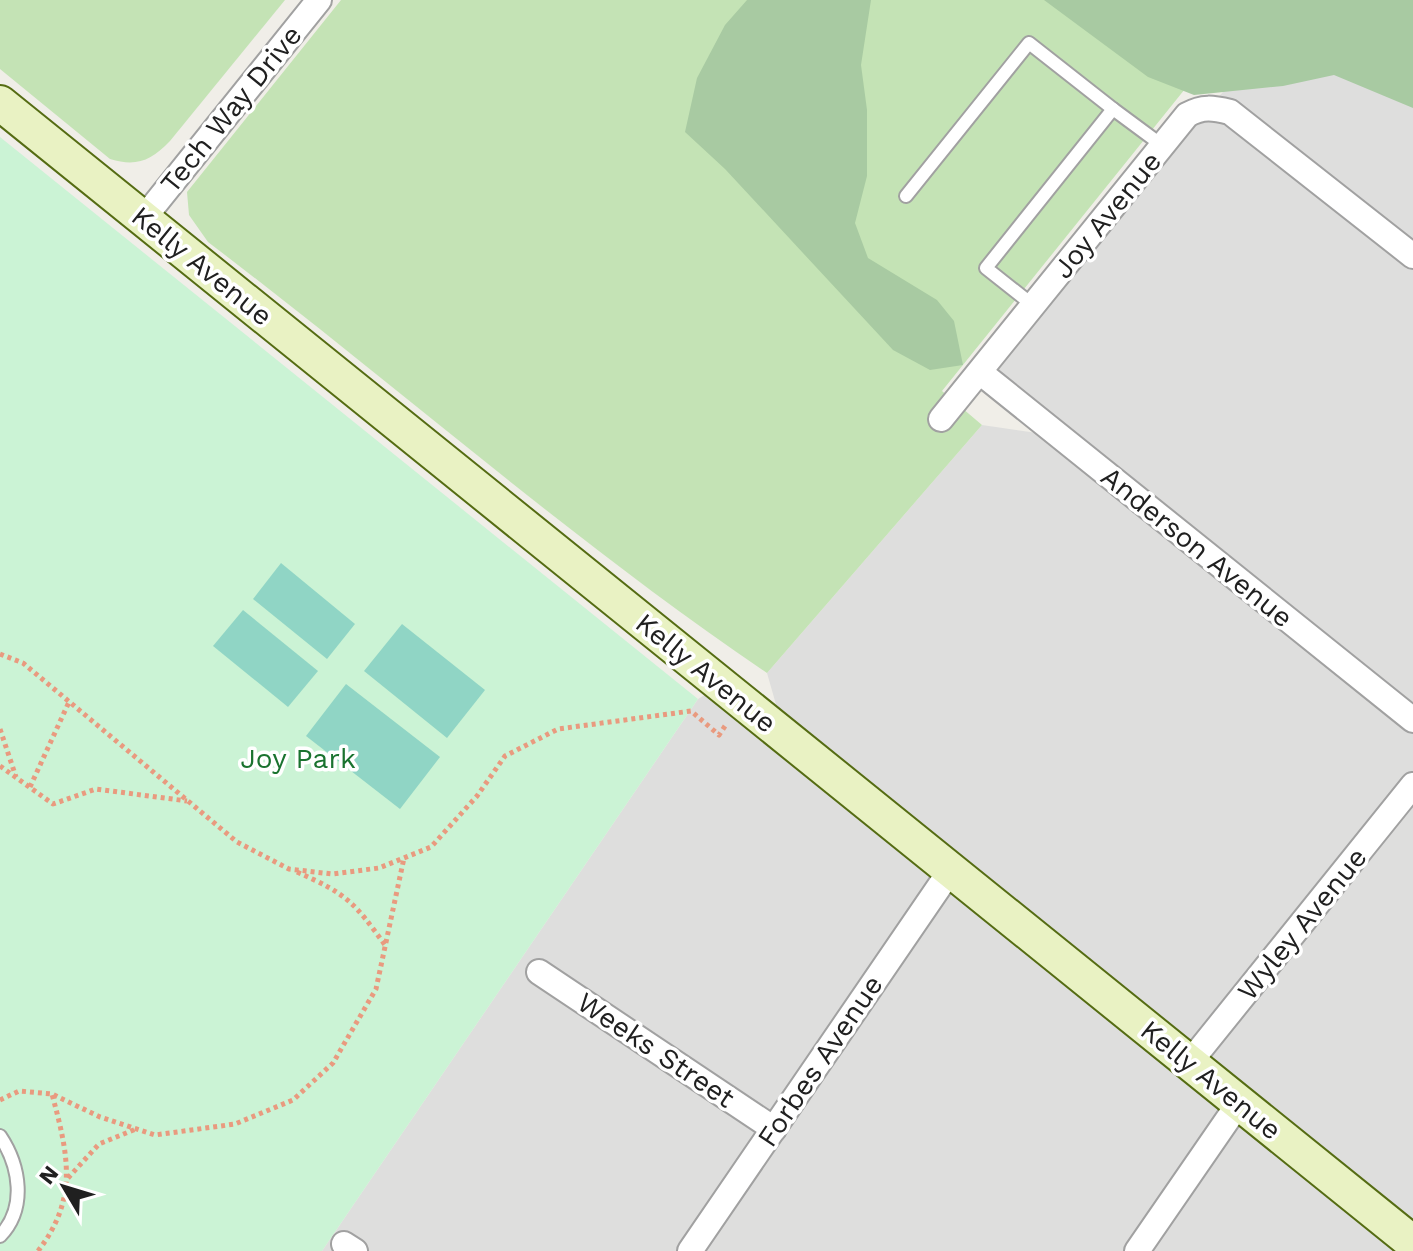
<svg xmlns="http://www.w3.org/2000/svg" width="1413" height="1251" viewBox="0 0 1413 1251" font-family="'Work Sans',sans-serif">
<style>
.residential{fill:#dededd}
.grass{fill:#c4e3b5}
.forest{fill:#a8caa2}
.park{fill:#cbf3d5}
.pitch{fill:#90d5c5}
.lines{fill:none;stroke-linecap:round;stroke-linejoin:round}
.service-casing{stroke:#a1a1a1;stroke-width:16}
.minor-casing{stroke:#a1a1a1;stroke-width:28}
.secondary-casing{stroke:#556c13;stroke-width:38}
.path{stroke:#e99a7f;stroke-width:5;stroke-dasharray:4 4;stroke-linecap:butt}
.service{stroke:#fff;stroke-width:12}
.minor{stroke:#fff;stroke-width:24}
.secondary{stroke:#e9f2c3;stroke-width:34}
.labels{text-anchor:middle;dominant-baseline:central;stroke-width:7;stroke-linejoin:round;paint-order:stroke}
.street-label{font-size:28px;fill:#202020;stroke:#fff}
.park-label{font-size:28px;fill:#1a732f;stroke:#fff}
</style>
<rect width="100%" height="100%" fill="#f0eee8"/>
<path class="residential" d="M 1309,0 L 1413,53 L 1413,1251 L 322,1251 L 698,699 L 721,685 L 785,736 L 767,673 L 982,425 L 1058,436 L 981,373 L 1209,107 Z"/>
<g class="grass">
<path d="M 0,0 L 285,0 L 170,141 C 151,161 136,167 110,159 L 0,69 Z"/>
<path d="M 341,0 L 1346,0 L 1193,79 L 942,391 L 982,425 L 767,673 C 572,541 395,384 208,242 L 189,215 L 187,192 Z"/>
</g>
<g class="forest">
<path d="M 747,0 L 871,0 L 861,65 L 867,110 L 867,176 L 855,223 L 868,258 L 937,300 L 954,321 L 963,365 L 930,370 L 893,350 L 725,169 L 685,132 L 697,78 L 725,25 Z"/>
<path d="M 1044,0 L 1413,0 L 1413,108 L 1334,75 L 1283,86 L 1194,95 L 1148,77 Z"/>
</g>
<path class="park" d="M 0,137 L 698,699 L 322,1251 L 0,1251 Z"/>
<g class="pitch">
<path d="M 281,563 L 355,624 L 327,659 L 253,599 Z"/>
<path d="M 243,610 L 318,671 L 288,707 L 213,646 Z"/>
<path d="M 402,624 L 485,690 L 447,738 L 364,671 Z"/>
<path d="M 346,684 L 440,757 L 400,809 L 306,736 Z"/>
</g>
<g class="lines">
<defs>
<g id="service">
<path d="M 906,196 L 1029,43 L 1113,109"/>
<path d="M 1034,306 L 986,268 L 1113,109 L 1163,146"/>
<path d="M 0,1136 C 20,1166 27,1208 0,1236"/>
</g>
<g id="minor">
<path d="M 143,219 L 319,0"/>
<path d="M 981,373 L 1413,720"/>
<path d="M 941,419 L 1187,115 C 1203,106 1213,108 1230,112 L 1413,256"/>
<path d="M 539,972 L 774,1129"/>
<path d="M 1190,1062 L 1413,785"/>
<path d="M 344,1244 L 355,1251"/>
<path d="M 690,1251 L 950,871"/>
<path d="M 1137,1251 L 1239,1103"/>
</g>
<path id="secondary" d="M 0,103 L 1413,1243"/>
</defs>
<use href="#service" class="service-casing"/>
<use href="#minor" class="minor-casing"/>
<use href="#secondary" class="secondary-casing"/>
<g class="path">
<path d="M 0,654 L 23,663 L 237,842 L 289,869 L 332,874 L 379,868 L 431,847 L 477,796 L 505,756 L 558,729 L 691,711 L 719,735 L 725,726"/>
<path d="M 0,729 L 16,777"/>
<path d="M 0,766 L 53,804 L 96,789 L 187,801"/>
<path d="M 30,787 L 69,702"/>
<path d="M 297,872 C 347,894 354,902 385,945"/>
<path d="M 0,1100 L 19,1091 L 52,1094 L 100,1117 L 155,1135 L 235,1124 L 293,1100 L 333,1063 L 376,989 L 404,858"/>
<path d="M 68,1178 L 99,1144 L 136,1129"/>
<path d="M 38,1251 C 79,1198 68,1154 52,1094"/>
</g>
<use href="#service" class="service"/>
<use href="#minor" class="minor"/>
<use href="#secondary" class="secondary"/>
</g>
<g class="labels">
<g class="street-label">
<text transform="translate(231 109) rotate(-51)">Tech Way Drive</text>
<text transform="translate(1107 215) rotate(-51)">Joy Avenue</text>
<text transform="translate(202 266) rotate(39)">Kelly Avenue</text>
<text transform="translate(1197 547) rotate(39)">Anderson Avenue</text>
<text transform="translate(706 673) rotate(39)">Kelly Avenue</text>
<text transform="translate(1302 924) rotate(-51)">Wyley Avenue</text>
<text transform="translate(656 1050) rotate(34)">Weeks Street</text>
<text transform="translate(820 1061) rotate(-56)">Forbes Avenue</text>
<text transform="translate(1211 1080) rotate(39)">Kelly Avenue</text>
</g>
<g class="park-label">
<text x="298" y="758">Joy Park</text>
</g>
</g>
<g transform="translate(64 1187) rotate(308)" stroke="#ffffff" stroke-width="6" paint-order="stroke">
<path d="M0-6L14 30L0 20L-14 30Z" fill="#202020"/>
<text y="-12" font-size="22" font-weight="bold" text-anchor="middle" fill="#202020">N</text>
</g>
</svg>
